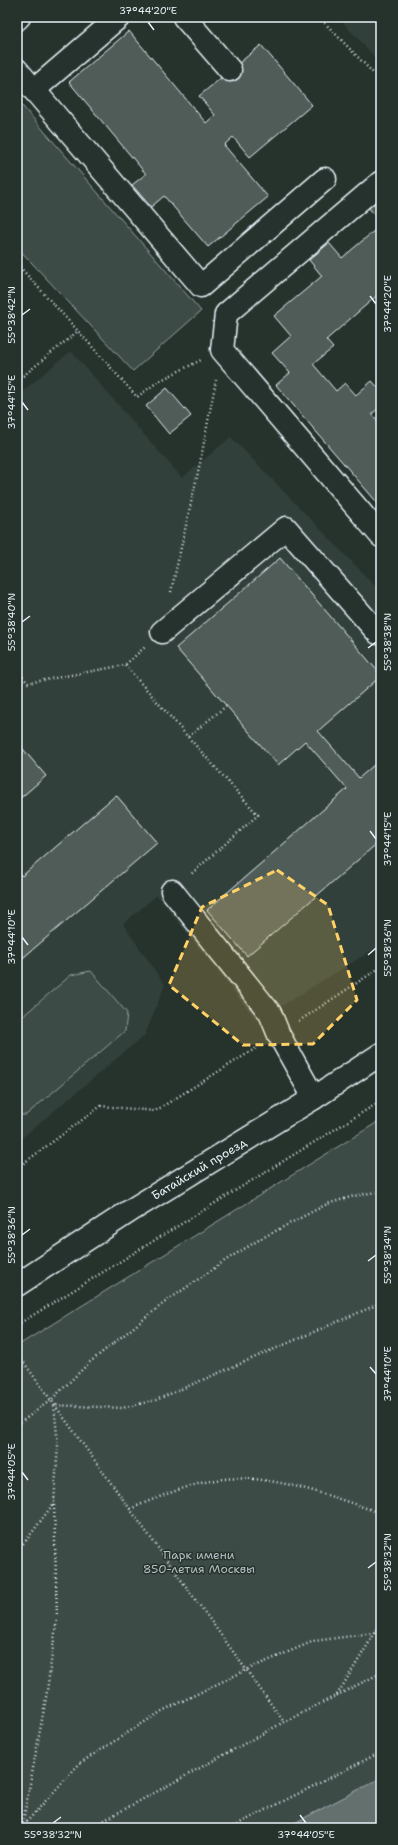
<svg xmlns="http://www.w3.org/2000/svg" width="398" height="1845" viewBox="0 0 398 1845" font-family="'Shantell Sans',sans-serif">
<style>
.built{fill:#333f3a}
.green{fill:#3e4b47;stroke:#939ea0}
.water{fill:#636f6d;stroke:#98a3a5}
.building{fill:#505c59;stroke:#e8f1f8}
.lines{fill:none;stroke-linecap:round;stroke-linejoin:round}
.minor-casing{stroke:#e8f1f8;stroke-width:25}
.major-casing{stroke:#e8f1f8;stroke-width:25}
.path{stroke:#e8f1f8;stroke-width:2.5;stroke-dasharray:1 3;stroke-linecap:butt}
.minor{stroke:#26332d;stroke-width:22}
.major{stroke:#26332d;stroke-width:22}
.marked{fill:#ffd166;fill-opacity:0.2;stroke:#ffd166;stroke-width:3;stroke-dasharray:8 5;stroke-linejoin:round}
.ticks{fill:none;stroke:#e8f1f8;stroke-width:1.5}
.labels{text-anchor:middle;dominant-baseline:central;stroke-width:3;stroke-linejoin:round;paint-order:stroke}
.street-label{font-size:12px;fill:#e8f1f8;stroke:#26332d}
.park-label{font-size:12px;fill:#b5bfc3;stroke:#26332d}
.neatline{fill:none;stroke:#e8f1f8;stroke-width:1.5}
.ticks-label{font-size:10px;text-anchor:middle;fill:#e8f1f8}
</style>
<rect width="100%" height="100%" fill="#26332d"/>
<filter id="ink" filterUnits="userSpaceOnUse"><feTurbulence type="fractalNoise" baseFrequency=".025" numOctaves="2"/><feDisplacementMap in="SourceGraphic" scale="8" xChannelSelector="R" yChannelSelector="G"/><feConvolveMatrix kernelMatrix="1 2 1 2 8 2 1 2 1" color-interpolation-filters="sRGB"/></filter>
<g filter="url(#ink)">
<g class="built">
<path d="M 338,17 L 381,17 L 381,64 Z"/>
<path d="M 71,351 L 182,478 L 231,437 L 381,592 L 381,945 L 257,1021 L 157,895 L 123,924 L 165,985 L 145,1035 L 17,1142 L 17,396 Z"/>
</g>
<g class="green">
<path d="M 17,100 L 201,311 L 133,371 L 17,247 Z"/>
<path d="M 91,971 L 127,1013 L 125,1031 L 26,1115 L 17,1115 L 17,1021 L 71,975 Z"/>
<path d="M 381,1120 L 381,1778 L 285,1828 L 17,1828 L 17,1346 Z"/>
</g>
<path class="water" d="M 381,1778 L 381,1828 L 285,1828 Z"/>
<g class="building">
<path d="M 129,31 L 206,123 L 215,115 L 199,96 L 261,45 L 312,105 L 250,157 L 233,137 L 224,145 L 268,197 L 208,247 L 164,196 L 151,207 L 132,185 L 146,174 L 69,82 Z"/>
<path d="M 381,196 L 381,222 L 368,207 Z"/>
<path d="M 381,225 L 381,292 L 326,340 L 333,348 L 313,364 L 336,391 L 345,383 L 356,395 L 372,381 L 381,391 L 381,406 L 372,414 L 381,424 L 381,507 L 276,385 L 290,373 L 272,353 L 291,336 L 274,316 L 322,276 L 309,260 L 329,243 L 342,258 Z"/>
<path d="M 167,388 L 191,416 L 169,434 L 146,406 Z"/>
<path d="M 280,558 L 381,675 L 381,676 L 318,731 L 359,778 L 381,759 L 381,840 L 247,956 L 207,910 L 347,789 L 305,741 L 278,765 L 176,648 Z"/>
<path d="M 17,742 L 46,776 L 17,801 Z"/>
<path d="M 116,795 L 157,843 L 17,963 L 17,871 L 22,876 Z"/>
</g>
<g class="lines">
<defs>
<g id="minor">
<path d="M 184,17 L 230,70"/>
<path d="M 17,19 L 19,17"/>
<path d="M 17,70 L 201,286 L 325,179"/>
<path d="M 34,90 L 119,17"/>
<path d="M 381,182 L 226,314 L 222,350 L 381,536"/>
<path d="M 162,632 L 286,528 L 378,633 L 381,633"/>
<path d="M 172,891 L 270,1013 L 279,1035 L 314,1098"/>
</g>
<path id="major" d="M 17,1285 L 133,1209 L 314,1098 L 381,1054"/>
</defs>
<use href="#minor" class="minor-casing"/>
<use href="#major" class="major-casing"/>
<g class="path">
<path d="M 319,17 L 381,81"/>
<path d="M 17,264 L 78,331"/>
<path d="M 17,381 L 78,331 L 137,397 L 159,381 L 201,360"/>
<path d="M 171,592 L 200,463 L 216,380"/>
<path d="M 125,665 L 188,737 L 226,706"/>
<path d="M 17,671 L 28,683 L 125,665 L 145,647"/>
<path d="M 188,737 L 258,815 L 190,875"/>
<path d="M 299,1021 L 381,967"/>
<path d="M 17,1168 L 101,1106 L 155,1111 L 258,1047"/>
<path d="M 17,1325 L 381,1101"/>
<path d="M 17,1353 L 284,1722"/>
<path d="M 17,1425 L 51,1400 L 90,1362 L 164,1303 L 226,1260 L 262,1238 L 327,1204 L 354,1196 L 381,1191"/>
<path d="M 130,1509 C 156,1498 182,1487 210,1481 C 265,1470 329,1496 381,1513"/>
<path d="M 17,1549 L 25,1542 L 54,1503 L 58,1445 L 54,1405 L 122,1408 L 156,1400 L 381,1303"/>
<path d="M 337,1695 L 381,1623"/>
<path d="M 22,1827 L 46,1698 L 57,1618 L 54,1503"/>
<path d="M 21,1828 L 80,1763 L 162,1711 L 246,1670 L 314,1641 L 381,1632"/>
<path d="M 90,1828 L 284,1722 L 381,1673"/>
<path d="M 230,1828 L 381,1752"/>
</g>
<use href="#minor" class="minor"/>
<use href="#major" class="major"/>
</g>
</g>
<path class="marked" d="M 277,870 L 328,905 L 357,1000 L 313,1044 L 243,1045 L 169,985 L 202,907 Z"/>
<path class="ticks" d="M 148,22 L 154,30M 370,296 L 376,304M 22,315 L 30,309M 22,402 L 28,410M 22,622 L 30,616M 368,648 L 376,642M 370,831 L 376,839M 22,937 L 28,945M 368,955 L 376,948M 22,1235 L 30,1229M 368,1261 L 376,1255M 370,1367 L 376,1374M 22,1472 L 28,1480M 368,1568 L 376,1562M 300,1815 L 306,1823M 53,1823 L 61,1817"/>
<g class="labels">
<g class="street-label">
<text transform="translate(199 1169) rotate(-31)">Батайский проезд</text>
</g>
<g class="park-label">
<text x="199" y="1555">Парк имени<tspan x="199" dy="14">850-летия Москвы</tspan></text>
</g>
</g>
<rect width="398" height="1845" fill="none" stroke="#26332d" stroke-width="44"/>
<rect x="22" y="22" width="354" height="1801" class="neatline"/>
<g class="ticks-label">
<text x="148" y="14">37°44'20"E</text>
<text transform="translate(387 304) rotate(-90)" y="4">37°44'20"E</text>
<text transform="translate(11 315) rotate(-90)" y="4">55°38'42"N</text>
<text transform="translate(11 402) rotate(-90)" y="4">37°44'15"E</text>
<text transform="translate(11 622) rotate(-90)" y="4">55°38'40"N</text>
<text transform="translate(387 642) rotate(-90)" y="4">55°38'38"N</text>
<text transform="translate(387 839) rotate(-90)" y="4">37°44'15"E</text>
<text transform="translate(11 937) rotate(-90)" y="4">37°44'10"E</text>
<text transform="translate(387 948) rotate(-90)" y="4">55°38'36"N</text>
<text transform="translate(11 1235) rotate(-90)" y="4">55°38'36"N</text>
<text transform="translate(387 1255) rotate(-90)" y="4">55°38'34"N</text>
<text transform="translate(387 1374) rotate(-90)" y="4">37°44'10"E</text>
<text transform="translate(11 1472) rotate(-90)" y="4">37°44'05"E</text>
<text transform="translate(387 1562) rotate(-90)" y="4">55°38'32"N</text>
<text x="53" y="1838">55°38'32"N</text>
<text x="306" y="1838">37°44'05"E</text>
</g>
</svg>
